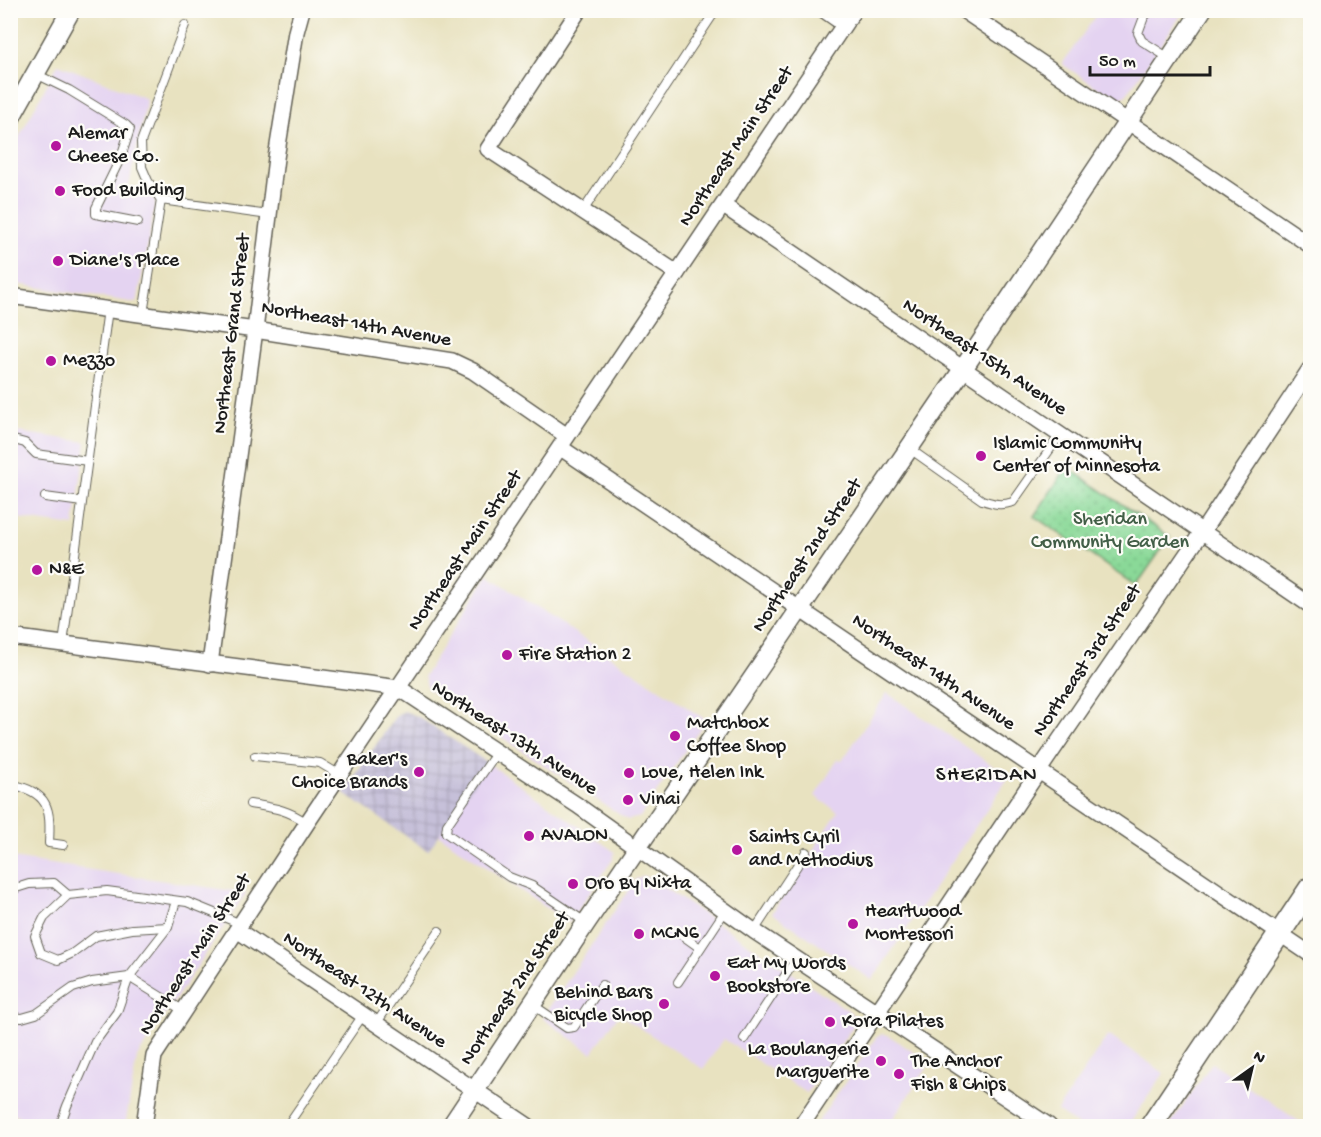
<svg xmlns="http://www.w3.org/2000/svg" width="1321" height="1137" viewBox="0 0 1321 1137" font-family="'Gochi Hand',sans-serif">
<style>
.built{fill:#e4d3f1}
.industrial{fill:url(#industrial-grid)}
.garden{fill:url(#garden-dots);stroke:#537a5a;stroke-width:1.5}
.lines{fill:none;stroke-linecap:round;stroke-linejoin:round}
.service-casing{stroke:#636155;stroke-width:10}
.minor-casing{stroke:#636155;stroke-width:18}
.tertiary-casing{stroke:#636155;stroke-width:21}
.secondary-casing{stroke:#636155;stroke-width:24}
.service{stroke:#fff;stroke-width:8}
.minor{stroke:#fff;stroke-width:15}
.tertiary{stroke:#fff;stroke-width:18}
.secondary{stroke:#fff;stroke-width:21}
.poi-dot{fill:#b5179e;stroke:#fdfcf7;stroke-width:2}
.labels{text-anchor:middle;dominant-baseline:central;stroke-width:4.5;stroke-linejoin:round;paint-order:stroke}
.poi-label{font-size:20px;fill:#1c1c1c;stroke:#fdfcf7;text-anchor:start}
.street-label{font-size:20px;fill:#1c1c1c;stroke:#fdfcf7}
.park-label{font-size:20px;fill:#425e47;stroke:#fdfcf7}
.neighbourhood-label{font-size:21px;letter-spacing:1.5px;fill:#1c1c1c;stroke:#fdfcf7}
</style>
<defs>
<pattern id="industrial-grid" width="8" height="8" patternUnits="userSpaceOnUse" patternTransform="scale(1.5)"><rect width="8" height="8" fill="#c6c0d9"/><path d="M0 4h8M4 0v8" fill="none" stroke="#aaa4ba"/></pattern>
<pattern id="garden-dots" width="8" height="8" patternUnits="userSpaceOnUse" patternTransform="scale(1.5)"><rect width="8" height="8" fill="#8ad998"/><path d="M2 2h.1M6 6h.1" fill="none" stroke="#76ba82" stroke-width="1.8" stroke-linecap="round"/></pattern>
</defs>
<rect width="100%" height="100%" fill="#fdfcf7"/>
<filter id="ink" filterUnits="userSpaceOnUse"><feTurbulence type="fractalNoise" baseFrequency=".0167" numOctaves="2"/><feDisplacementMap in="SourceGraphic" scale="12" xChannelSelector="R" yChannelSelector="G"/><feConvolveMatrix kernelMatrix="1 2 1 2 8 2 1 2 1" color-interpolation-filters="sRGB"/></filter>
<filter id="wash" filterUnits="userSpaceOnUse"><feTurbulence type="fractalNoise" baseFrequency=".008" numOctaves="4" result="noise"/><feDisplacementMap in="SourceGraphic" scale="24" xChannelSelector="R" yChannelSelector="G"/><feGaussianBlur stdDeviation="1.35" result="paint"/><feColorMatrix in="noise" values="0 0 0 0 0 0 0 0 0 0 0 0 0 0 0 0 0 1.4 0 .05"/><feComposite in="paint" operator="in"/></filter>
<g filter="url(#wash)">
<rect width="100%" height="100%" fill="#e8e2c0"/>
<g class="built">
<path d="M 1092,11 L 1184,11 L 1127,94 L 1121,99 L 1110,96 L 1062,64 L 1097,14 Z"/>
<path d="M 58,64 L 147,99 L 128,190 L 156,199 L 137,303 L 11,283 L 10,154 Z"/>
<path d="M 11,431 L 86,442 L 74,526 L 11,517 Z"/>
<path d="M 488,575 L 706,720 L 640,817 L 628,820 L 428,689 L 424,676 Z"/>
<path d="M 887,693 L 1009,777 L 872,980 L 772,913 L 838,812 L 815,796 L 838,759 L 842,761 Z"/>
<path d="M 488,763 L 615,852 L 613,859 L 569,923 L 439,835 Z"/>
<path d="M 11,858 L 246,893 L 137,1057 L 125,1126 L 33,1126 L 11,1111 Z"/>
<path d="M 642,876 L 648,877 L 849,1011 L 855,1018 L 854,1025 L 807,1093 L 724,1039 L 703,1069 L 619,1014 L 592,1053 L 542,1018 L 636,879 Z"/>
<path d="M 882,1034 L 888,1035 L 930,1063 L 888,1126 L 815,1126 L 876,1038 Z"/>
<path d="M 1108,1035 L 1164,1073 L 1128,1126 L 1079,1126 L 1057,1111 Z"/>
<path d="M 1212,1063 L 1303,1124 L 1306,1126 L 1169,1126 Z"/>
</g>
<path class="industrial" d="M 404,711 L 417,716 L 488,763 L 428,851 L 343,793 L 395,717 Z"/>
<path class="garden" d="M 1067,467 L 1170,537 L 1136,586 L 1034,516 Z"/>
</g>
<g filter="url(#ink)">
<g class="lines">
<defs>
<g id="service">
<path d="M 1151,10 L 1144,17 L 1138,33 L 1142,41 L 1169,58"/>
<path d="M 36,74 L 69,90 L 126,125 L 130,129 L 121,157 L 96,208 L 96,214 L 138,222"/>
<path d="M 161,200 L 148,181 L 142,167 L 141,142 L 185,25"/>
<path d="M 583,211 L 716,10"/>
<path d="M 143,314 L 161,200 L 269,215"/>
<path d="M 10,439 L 25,443 L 36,454 L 88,461"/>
<path d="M 910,449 L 982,500 C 994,504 1001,506 1013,502 L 1060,435"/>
<path d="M 45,497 L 82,502"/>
<path d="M 63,644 L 108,309"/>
<path d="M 497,752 L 447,825 L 446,833 L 509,877 L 532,886 L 585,922"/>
<path d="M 255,756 L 320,763 L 340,775"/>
<path d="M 10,784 C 49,792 51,808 49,843 L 63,845"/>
<path d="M 250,804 C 274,808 287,809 307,823"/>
<path d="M 10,890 L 29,884 L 54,883 L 68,895"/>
<path d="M 176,901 L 168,927 L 132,929 L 96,936 L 73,953 L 58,960 L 41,953 L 35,936 L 44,918 L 68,895 L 107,891 L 187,902 L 241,924"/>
<path d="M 754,931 L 806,852"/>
<path d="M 679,933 L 700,948"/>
<path d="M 678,982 L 725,911"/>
<path d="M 533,1005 L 567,1028 L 574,1027 L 602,985"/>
<path d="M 10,1017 L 22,1018 L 36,1014 L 73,988 L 92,982 L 129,977 L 184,1011"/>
<path d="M 376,1024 L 439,931"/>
<path d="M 744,1039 L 796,959"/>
<path d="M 60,1126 L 67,1106 L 95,1042 L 117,1012 L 129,977 L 168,927"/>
<path d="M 287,1126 L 363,1015"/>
</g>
<g id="minor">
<path d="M 579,10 L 488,149 L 677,273"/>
<path d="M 824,10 L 844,24"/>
<path d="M 963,10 L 1310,245"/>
<path d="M 724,206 L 1310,605"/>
<path d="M 10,296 L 255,330 L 452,361 L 473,371 L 567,436"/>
<path d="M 561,448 L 1310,954"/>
<path d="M 10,637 L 399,688 L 577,805 L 754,931 L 1049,1126"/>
<path d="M 210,664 L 255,330 L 276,158 L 296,32 L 302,10"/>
<path d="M 237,930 L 528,1126"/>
<path d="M 144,1126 L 154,1056 L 307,823 L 854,10"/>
<path d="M 801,1126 L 1046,760 L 1202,532 L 1310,369"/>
</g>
<g id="tertiary">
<path d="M 10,119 L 71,10"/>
<path d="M 451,1126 L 586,923 L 963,369 L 1202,10"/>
</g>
<path id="secondary" d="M 1151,1126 L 1310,888"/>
</defs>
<use href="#service" class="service-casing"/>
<use href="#minor" class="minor-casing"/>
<use href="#tertiary" class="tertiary-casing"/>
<use href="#secondary" class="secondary-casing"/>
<use href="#service" class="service"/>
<use href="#minor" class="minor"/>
<use href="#tertiary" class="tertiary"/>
<use href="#secondary" class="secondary"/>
</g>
</g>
<g class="poi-dot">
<circle cx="56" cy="146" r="6"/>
<circle cx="60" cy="191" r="6"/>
<circle cx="58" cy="261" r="6"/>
<circle cx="51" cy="361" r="6"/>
<circle cx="981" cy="456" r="6"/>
<circle cx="37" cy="570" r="6"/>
<circle cx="507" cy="655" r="6"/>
<circle cx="675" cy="736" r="6"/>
<circle cx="419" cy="772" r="6"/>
<circle cx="629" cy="773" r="6"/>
<circle cx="628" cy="800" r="6"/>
<circle cx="529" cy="836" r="6"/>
<circle cx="737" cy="850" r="6"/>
<circle cx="573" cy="884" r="6"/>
<circle cx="853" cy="924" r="6"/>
<circle cx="639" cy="934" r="6"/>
<circle cx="715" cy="976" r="6"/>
<circle cx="664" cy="1004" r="6"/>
<circle cx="830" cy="1022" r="6"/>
<circle cx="881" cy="1061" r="6"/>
<circle cx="899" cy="1074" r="6"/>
</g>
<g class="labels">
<g class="poi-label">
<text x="68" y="134">Alemar<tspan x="68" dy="23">Cheese Co.</tspan></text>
<text x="72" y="191">Food Building</text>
<text x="70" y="261">Diane's Place</text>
<text x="63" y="361">Mezzo</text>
<text x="993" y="444">Islamic Community<tspan x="993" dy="23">Center of Minnesota</tspan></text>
<text x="49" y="570">N&amp;E</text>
<text x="519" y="655">Fire Station 2</text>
<text x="687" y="724">Matchbox<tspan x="687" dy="23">Coffee Shop</tspan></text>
<text x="407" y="760" text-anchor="end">Baker's<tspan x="407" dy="23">Choice Brands</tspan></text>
<text x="641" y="773">Love, Helen Ink</text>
<text x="640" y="800">Vinai</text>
<text x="541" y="836">AVALON</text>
<text x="749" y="838">Saints Cyril<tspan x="749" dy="23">and Methodius</tspan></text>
<text x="585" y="884">Oro By Nixta</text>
<text x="865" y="912">Heartwood<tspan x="865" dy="23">Montessori</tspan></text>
<text x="651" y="934">MCN6</text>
<text x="727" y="964">Eat My Words<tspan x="727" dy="23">Bookstore</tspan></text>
<text x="652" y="993" text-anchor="end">Behind Bars<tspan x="652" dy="23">Bicycle Shop</tspan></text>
<text x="842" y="1022">Kora Pilates</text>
<text x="869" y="1050" text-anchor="end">La Boulangerie<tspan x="869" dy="23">Marguerite</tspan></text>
<text x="911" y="1062">The Anchor<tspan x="911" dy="23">Fish &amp; Chips</tspan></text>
</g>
<g class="street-label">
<text transform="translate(737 147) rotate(-56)">Northeast Main Street</text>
<text transform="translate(356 325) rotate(10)">Northeast 14th Avenue</text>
<text transform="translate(233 334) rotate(-83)">Northeast Grand Street</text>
<text transform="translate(984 358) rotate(34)">Northeast 15th Avenue</text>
<text transform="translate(466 551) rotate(-56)">Northeast Main Street</text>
<text transform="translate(808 556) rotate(-56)">Northeast 2nd Street</text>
<text transform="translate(1088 661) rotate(-56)">Northeast 3rd Street</text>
<text transform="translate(933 673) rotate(34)">Northeast 14th Avenue</text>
<text transform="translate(514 739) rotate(33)">Northeast 13th Avenue</text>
<text transform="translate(196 955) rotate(-57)">Northeast Main Street</text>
<text transform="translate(516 989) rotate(-56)">Northeast 2nd Street</text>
<text transform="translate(364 991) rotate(34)">Northeast 12th Avenue</text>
</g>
<g class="park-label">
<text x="1110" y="520">Sheridan<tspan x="1110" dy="23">Community Garden</tspan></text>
</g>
<g class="neighbourhood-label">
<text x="987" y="776">SHERIDAN</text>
</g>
</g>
<rect width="1321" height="1137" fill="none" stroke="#fdfcf7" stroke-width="36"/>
<g transform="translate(1252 1068) rotate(34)" stroke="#fdfcf7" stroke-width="4.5" paint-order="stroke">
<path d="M0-4.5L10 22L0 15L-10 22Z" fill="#1c1c1c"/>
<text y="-9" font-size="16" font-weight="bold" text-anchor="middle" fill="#1c1c1c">N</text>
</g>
<path d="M1090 66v9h120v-9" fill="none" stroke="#1c1c1c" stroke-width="3"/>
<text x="1099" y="66" font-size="18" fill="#1c1c1c" stroke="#fdfcf7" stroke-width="4.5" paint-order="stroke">50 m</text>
</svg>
